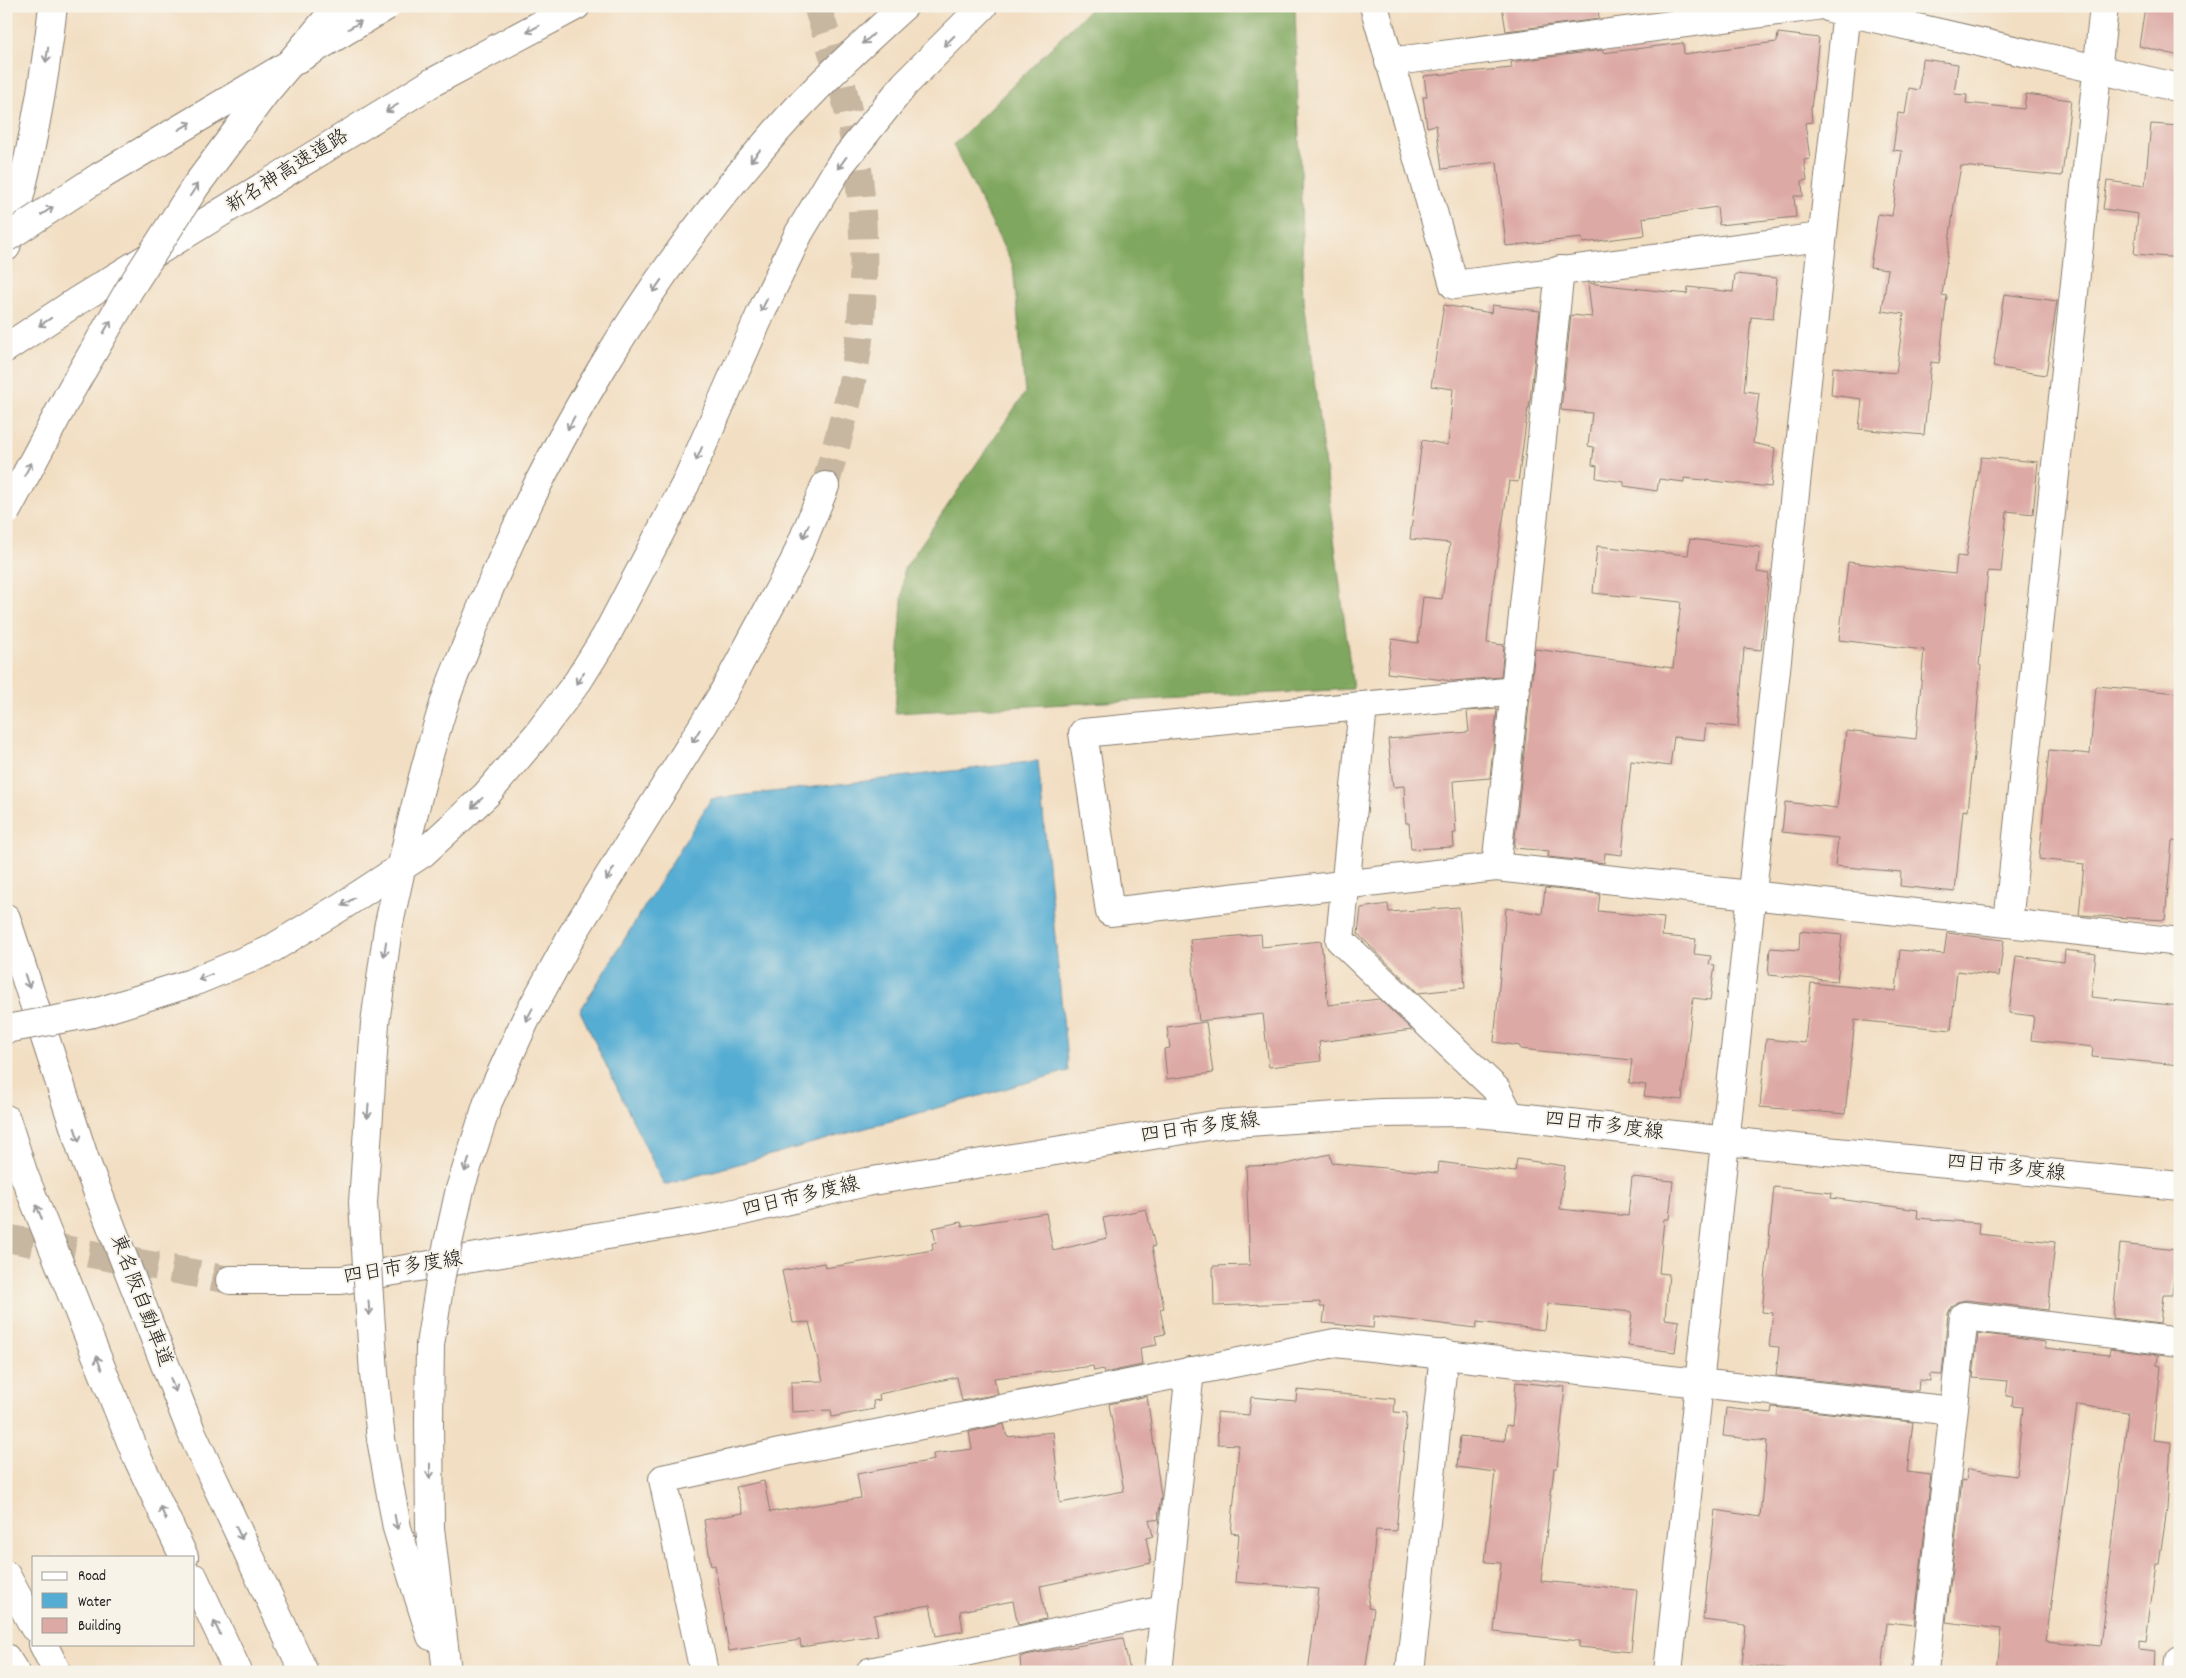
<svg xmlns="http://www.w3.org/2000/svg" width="2186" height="1678" viewBox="0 0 2186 1678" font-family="Dekko,'Klee One',sans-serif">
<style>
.forest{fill:#80a75e;stroke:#4e623d}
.water{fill:#56add3;stroke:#396478}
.building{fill:#dda9a5;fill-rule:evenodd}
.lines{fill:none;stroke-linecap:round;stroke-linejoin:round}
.primary-tunnel{stroke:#c7b7a1;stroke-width:28;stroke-dasharray:28 14;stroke-linecap:butt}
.highway-tunnel{stroke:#c7b7a1;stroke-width:28;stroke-dasharray:28 14;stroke-linecap:butt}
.street-casing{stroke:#877d6f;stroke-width:30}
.primary-casing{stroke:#877d6f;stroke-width:30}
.highway-casing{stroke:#877d6f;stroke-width:30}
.street{stroke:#fff;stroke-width:28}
.primary{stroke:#fff;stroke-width:28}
.highway{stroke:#fff;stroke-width:28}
.highway-bridge-casing{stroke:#877d6f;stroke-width:30;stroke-linecap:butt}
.highway-bridge{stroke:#fff;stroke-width:28}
.oneway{stroke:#999}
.labels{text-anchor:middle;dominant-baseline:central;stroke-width:4;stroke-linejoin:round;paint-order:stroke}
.street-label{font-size:20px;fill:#1c1c1c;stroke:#f7f3e8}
</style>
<rect width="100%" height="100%" fill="#f7f3e8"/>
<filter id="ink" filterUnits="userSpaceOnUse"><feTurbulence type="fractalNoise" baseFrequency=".02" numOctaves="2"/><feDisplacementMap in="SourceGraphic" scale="10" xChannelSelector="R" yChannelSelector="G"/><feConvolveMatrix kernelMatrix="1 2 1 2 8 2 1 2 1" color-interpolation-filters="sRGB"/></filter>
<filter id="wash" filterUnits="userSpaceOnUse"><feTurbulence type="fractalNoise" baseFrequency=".0096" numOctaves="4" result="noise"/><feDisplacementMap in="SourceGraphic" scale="20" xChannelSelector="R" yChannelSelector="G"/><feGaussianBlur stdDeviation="1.12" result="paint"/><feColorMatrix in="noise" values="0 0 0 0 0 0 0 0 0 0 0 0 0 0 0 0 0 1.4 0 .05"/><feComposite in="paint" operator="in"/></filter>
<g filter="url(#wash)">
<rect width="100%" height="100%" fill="#f2dec2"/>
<path class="forest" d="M 1093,6 L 1295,6 L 1304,300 L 1353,689 L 895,713 L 904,569 L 1025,393 L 1013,266 L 953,145 Z"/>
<path class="water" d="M 1038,761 L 1068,1071 L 664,1185 L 580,1011 L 711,799 Z"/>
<g id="blocks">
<g class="building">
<path d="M 1502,6 L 1598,6 L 1599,19 L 1506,31 Z"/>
<path d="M 2149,6 L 2180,6 L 2180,56 L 2139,46 L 2145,7 Z"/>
<path d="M 1778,33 L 1819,38 L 1811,109 L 1812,122 L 1805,123 L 1810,159 L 1804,160 L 1807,180 L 1802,181 L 1803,196 L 1794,196 L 1796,217 L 1719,225 L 1717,207 L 1643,218 L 1645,235 L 1583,243 L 1582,238 L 1506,246 L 1497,162 L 1442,169 L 1436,125 L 1427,127 L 1423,97 L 1427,97 L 1424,76 L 1512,68 L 1511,62 L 1603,50 L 1603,53 L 1683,43 L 1684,54 L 1777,42 Z"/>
<path d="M 1922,59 L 1958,64 L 1954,94 L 1967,95 L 1966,103 L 2024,109 L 2026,94 L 2071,100 L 2062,176 L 1961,166 L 1954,205 L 1942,295 L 1947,296 L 1939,363 L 1931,362 L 1924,435 L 1859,429 L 1862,399 L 1831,395 L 1833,367 L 1896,373 L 1904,314 L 1882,311 L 1888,269 L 1870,267 L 1878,214 L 1892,216 L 1902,151 L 1893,150 L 1898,113 L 1905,114 L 1909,88 L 1919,90 Z"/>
<path d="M 2151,124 L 2180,126 L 2180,258 L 2134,254 L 2138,214 L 2103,209 L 2107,181 L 2145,186 Z"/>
<path d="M 1735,274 L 1777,278 L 1773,319 L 1751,317 L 1744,391 L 1759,393 L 1753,443 L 1775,448 L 1771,487 L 1684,478 L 1684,482 L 1659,479 L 1657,491 L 1624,486 L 1624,482 L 1596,478 L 1597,466 L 1592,465 L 1594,447 L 1588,446 L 1592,413 L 1561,410 L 1571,315 L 1592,317 L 1588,283 L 1687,294 L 1688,287 L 1733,292 Z"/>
<path d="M 2004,294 L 2057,301 L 2046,375 L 1993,367 Z"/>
<path d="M 1444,305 L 1491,313 L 1492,305 L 1540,311 L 1529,408 L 1528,408 L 1518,482 L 1509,481 L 1492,592 L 1487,643 L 1504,645 L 1501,677 L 1453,681 L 1387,673 L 1392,639 L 1418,643 L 1423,597 L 1442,599 L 1450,543 L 1410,539 L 1422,440 L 1448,445 L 1453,389 L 1431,386 Z"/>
<path d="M 1981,457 L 2038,462 L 2033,514 L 2007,511 L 2001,572 L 1988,571 L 1979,665 L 1981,666 L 1974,745 L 1975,745 L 1968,811 L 1963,810 L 1955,892 L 1900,886 L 1901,872 L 1835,866 L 1838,838 L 1782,832 L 1785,802 L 1837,808 L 1846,731 L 1916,739 L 1924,650 L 1839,640 L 1848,562 L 1955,574 L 1957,556 L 1966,557 Z"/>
<path d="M 1690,539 L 1760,547 L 1757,572 L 1769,574 L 1761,650 L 1744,648 L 1738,727 L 1706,724 L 1704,740 L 1674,737 L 1670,766 L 1631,761 L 1622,855 L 1605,853 L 1604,863 L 1548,857 L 1549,851 L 1514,848 L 1535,649 L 1673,668 L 1681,602 L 1593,593 L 1597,546 L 1688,555 Z"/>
<path d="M 2096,686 L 2180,693 L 2180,842 L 2172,841 L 2165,920 L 2079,915 L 2084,864 L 2039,859 L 2049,750 L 2090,754 Z"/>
<path d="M 1497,709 L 1490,778 L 1453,781 L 1456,833 L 1453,833 L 1454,847 L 1411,849 L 1409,823 L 1406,823 L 1404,786 L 1393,787 L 1388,739 L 1469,732 L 1467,711 Z"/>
<path d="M 1545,888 L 1600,894 L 1598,911 L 1664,918 L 1662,936 L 1696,939 L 1694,954 L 1711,956 L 1709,964 L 1715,965 L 1710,1000 L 1693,998 L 1682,1100 L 1644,1096 L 1646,1085 L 1629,1083 L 1632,1060 L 1520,1049 L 1520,1046 L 1494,1042 L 1506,908 L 1542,914 Z"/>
<path d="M 1388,904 L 1389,912 L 1459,907 L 1465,988 L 1418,993 L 1358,934 L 1361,908 Z"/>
<path d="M 1800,931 L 1842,935 L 1837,981 L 1768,975 L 1770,948 L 1799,950 Z"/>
<path d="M 1947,933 L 2004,940 L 1999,976 L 1957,971 L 1951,1030 L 1855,1020 L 1845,1114 L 1760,1107 L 1766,1039 L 1805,1043 L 1811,983 L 1896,991 L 1900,950 L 1944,954 Z"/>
<path d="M 1261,934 L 1262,947 L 1321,941 L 1328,1005 L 1379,999 L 1412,1030 L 1319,1042 L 1321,1061 L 1269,1067 L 1263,1014 L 1199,1021 L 1190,940 Z"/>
<path d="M 2065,950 L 2096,954 L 2091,997 L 2180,1006 L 2180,1065 L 2092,1057 L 2093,1047 L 2031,1040 L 2034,1016 L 2009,1013 L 2016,956 L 2064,962 Z"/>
<path d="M 1206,1022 L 1213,1073 L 1167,1079 L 1164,1049 L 1170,1048 L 1167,1027 Z"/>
<path d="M 1330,1154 L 1332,1163 L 1438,1173 L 1439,1162 L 1515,1172 L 1517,1159 L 1565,1166 L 1560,1209 L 1628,1216 L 1632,1177 L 1673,1181 L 1669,1219 L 1664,1219 L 1659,1273 L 1669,1274 L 1665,1319 L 1679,1321 L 1675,1352 L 1628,1346 L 1632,1312 L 1548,1304 L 1545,1330 L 1477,1322 L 1476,1328 L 1374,1316 L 1373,1328 L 1323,1323 L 1325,1307 L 1320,1307 L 1320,1302 L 1214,1306 L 1213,1266 L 1250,1265 L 1246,1166 L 1282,1165 Z"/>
<path d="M 1774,1187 L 1832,1193 L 1831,1198 L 1918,1210 L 1917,1218 L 1979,1223 L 1978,1234 L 2055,1242 L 2048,1310 L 1966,1300 L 1957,1302 L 1951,1307 L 1948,1314 L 1942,1375 L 1930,1374 L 1930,1381 L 1919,1380 L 1918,1391 L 1776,1376 L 1779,1347 L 1769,1346 L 1773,1313 L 1762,1312 Z"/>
<path d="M 1146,1209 L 1155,1246 L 1152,1247 L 1164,1308 L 1160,1309 L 1165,1334 L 1155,1336 L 1157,1345 L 1140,1348 L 1142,1365 L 1104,1373 L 1103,1369 L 1094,1371 L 1093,1366 L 994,1378 L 998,1394 L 962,1401 L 957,1377 L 879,1394 L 880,1400 L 873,1401 L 874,1409 L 832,1417 L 831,1410 L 792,1412 L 791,1382 L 823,1381 L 809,1322 L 793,1323 L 782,1271 L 824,1263 L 825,1268 L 933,1250 L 932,1243 L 936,1243 L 933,1228 L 961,1222 L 962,1226 L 1046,1213 L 1053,1251 L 1107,1238 L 1103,1218 Z"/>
<path d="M 2120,1244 L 2177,1250 L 2172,1295 L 2163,1295 L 2160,1324 L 2113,1318 Z"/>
<path d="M 1978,1333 L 2045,1342 L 2045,1348 L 2109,1355 L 2110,1349 L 2158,1355 L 2157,1365 L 2161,1366 L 2153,1440 L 2171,1442 L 2167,1509 L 2159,1564 L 2156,1564 L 2146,1641 L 2138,1640 L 2138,1649 L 2156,1651 L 2155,1672 L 1997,1672 L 2001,1629 L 1946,1622 L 1962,1480 L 1966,1481 L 1968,1469 L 2016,1476 L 2023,1407 L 2012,1406 L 2013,1397 L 2006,1396 L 2008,1381 L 1973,1378 ZM 2077,1405 L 2128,1412 L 2100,1646 L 2046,1641 Z"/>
<path d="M 1516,1382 L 1565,1387 L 1557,1468 L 1554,1468 L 1541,1581 L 1637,1590 L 1631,1652 L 1579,1647 L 1579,1641 L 1494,1632 L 1501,1563 L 1485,1562 L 1495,1472 L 1457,1467 L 1460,1436 L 1505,1441 L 1506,1425 L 1512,1426 Z"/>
<path d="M 1297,1390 L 1395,1399 L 1394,1412 L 1407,1413 L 1396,1531 L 1376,1530 L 1368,1608 L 1374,1609 L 1365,1672 L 1308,1672 L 1319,1589 L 1235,1582 L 1239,1534 L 1231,1533 L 1239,1445 L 1218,1444 L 1217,1412 L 1249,1415 L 1251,1397 L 1296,1401 Z"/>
<path d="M 1147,1396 L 1161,1496 L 1158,1520 L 1149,1519 L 1153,1536 L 1146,1538 L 1151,1563 L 1040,1586 L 1046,1619 L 1018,1625 L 1013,1601 L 960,1611 L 963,1631 L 936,1636 L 930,1605 L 874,1615 L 878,1635 L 801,1647 L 800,1640 L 729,1651 L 715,1565 L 711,1566 L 704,1520 L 743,1513 L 736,1487 L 764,1481 L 770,1512 L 861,1498 L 857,1474 L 934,1460 L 933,1454 L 972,1449 L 969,1432 L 1004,1424 L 1007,1437 L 1053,1432 L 1060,1503 L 1124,1491 L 1109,1404 Z"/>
<path d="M 1772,1407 L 1913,1422 L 1907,1472 L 1931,1475 L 1915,1618 L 1914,1625 L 1887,1622 L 1882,1672 L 1812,1672 L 1742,1665 L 1746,1625 L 1703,1620 L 1715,1510 L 1760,1517 L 1767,1441 L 1723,1436 L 1726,1408 L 1771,1413 Z"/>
<path d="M 1123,1638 L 1130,1672 L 1021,1672 L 1020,1657 L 1025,1655 Z"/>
</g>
</g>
</g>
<g filter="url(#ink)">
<use href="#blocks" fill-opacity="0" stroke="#877d6f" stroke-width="1"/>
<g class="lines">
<path class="primary-tunnel" d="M 6,1238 L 230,1280"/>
<path class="highway-tunnel" d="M 817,6 C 825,31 834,56 841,82 C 862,156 867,244 861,319 C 857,376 840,432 825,486"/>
<defs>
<g id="street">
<path d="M 1374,6 L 1454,285 L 1821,237"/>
<path d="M 1830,8 L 2180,88"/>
<path d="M 1389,62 L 1816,6"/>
<path d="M 1516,691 L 1083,733 L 1110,912 L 1496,867 L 2180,942"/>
<path d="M 1363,706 L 1340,940 L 1496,1089 L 1510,1116"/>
<path d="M 1496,867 L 1560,270"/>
<path d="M 2008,923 L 2104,6"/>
<path d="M 6,1658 L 15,1672"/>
<path d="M 704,1672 L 663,1479 L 780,1453 L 1335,1343 L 1953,1411"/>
<path d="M 870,1672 L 1164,1610"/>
<path d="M 1158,1672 L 1190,1371"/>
<path d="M 1410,1672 L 1444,1354"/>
<path d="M 1668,1672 C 1730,1118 1783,563 1847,10"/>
<path d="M 1925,1672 L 1964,1316 L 2180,1342"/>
<path d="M 2179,1672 L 2180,1661"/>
</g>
<path id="primary" d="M 230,1280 L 341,1280 L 726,1215 L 866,1182 L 1220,1124 L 1381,1113 L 1463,1112 L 1510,1116 L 1726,1141 L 2180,1186"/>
<g id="highway">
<path d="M 6,247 C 29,168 44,88 53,6"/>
<path d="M 6,348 L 77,301 L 433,82 L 576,6"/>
<path d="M 606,636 L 685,485 L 761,313 L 799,233 L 840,165 L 905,84 L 983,6"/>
<path d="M 722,695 L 794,562 L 825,486"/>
<path d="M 409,833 C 420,787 432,740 447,695 C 454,674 464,653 472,631 C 543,451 645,279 774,134 C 814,88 859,47 904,6"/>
<path d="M 6,918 L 84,1157 L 191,1431 L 304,1672"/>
<path d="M 6,1119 L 24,1175 L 137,1457 L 184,1557"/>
<path d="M 429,1422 L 430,1528 L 447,1672"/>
<path d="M 381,1439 L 397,1528 L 431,1636"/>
<path d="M 6,1575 L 34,1627"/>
<path d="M 194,1578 L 238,1672"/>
<path d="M 43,1644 L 57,1672"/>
</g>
</defs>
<use href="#street" class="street-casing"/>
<use href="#primary" class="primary-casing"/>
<use href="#highway" class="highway-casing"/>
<use href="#street" class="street"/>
<use href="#primary" class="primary"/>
<use href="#highway" class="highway"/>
<defs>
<g id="highway-bridge">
<path d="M 6,238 L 99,177 L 387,6"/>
<path d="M 6,512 L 71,390 L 129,290 L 195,187 L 265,93 L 338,6"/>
<path d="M 6,1029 L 94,1013 L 191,983 L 268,951 L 342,906 L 423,853 L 486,795 L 537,735 L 578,681 L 606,636"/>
<path d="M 429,1422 L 430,1345 L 441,1275 L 460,1189 L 488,1102 L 525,1021 L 572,935 L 722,695"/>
<path d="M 381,1439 L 374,1374 L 363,1203 L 375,1023 L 388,928 L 409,833"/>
</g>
</defs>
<use href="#highway-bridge" class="highway-bridge-casing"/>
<use href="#highway-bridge" class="highway-bridge"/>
</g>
<defs><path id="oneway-shaft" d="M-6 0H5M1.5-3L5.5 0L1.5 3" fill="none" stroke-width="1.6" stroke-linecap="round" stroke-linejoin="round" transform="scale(1.25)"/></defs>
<g class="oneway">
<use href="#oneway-shaft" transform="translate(355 25) rotate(-31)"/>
<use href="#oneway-shaft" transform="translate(533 29) rotate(152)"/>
<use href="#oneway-shaft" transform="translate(868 39) rotate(138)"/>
<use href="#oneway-shaft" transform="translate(949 41) rotate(135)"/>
<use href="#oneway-shaft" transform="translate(47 55) rotate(99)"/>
<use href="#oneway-shaft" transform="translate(392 108) rotate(148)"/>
<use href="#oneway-shaft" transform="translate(185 126) rotate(-31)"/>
<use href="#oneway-shaft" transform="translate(755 156) rotate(130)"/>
<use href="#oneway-shaft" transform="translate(842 163) rotate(126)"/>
<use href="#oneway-shaft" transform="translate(194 190) rotate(-56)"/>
<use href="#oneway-shaft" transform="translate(47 211) rotate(-34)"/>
<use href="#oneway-shaft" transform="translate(657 286) rotate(125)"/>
<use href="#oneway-shaft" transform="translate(764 305) rotate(116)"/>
<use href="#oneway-shaft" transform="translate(45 322) rotate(146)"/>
<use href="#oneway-shaft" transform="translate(107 327) rotate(-60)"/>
<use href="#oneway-shaft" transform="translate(571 423) rotate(118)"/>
<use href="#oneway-shaft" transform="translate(699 454) rotate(114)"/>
<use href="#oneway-shaft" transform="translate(28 469) rotate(-62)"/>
<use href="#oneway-shaft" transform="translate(806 531) rotate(113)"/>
<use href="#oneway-shaft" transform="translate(580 678) rotate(123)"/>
<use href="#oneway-shaft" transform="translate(696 736) rotate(121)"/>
<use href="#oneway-shaft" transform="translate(477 803) rotate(137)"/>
<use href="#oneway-shaft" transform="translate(610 874) rotate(122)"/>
<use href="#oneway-shaft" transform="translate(348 902) rotate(147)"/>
<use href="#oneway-shaft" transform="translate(385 949) rotate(98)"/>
<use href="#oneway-shaft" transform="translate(205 977) rotate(157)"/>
<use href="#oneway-shaft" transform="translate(27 981) rotate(72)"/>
<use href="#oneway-shaft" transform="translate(529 1015) rotate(118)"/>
<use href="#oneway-shaft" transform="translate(368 1111) rotate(94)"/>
<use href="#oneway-shaft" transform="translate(77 1135) rotate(72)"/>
<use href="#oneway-shaft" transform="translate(467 1165) rotate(108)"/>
<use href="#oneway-shaft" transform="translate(39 1212) rotate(-112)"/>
<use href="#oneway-shaft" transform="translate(369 1308) rotate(86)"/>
<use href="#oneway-shaft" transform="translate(99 1363) rotate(-112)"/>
<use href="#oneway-shaft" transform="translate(173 1385) rotate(69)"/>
<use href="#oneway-shaft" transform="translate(430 1471) rotate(90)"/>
<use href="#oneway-shaft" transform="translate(163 1513) rotate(-115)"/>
<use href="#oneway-shaft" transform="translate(396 1522) rotate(79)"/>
<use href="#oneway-shaft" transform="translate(239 1533) rotate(65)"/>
<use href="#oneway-shaft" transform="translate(217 1628) rotate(-115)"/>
</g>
</g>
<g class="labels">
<g class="street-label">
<text transform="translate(288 172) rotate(-32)">新名神高速道路</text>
<text transform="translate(1604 1127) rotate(7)">四日市多度線</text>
<text transform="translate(1200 1129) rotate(-8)">四日市多度線</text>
<text transform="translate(2006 1169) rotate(6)">四日市多度線</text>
<text transform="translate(801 1198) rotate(-13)">四日市多度線</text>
<text transform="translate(403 1269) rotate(-9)">四日市多度線</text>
<text transform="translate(140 1301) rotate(69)">東名阪自動車道</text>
</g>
</g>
<rect width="2186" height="1678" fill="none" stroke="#f7f3e8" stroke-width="25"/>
<rect x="32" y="1556" width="162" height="90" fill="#f7f3e8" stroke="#9f9d96"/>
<rect x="42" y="1572" width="25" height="8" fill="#ffffff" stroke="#9f9d96"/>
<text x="78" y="1580" font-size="15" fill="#1c1c1c">Road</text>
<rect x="42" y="1593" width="25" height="15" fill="#56add3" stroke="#9f9d96"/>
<text x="78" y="1606" font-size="15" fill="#1c1c1c">Water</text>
<rect x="42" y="1618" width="25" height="15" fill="#dda9a5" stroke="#9f9d96"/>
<text x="78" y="1630" font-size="15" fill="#1c1c1c">Building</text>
</svg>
